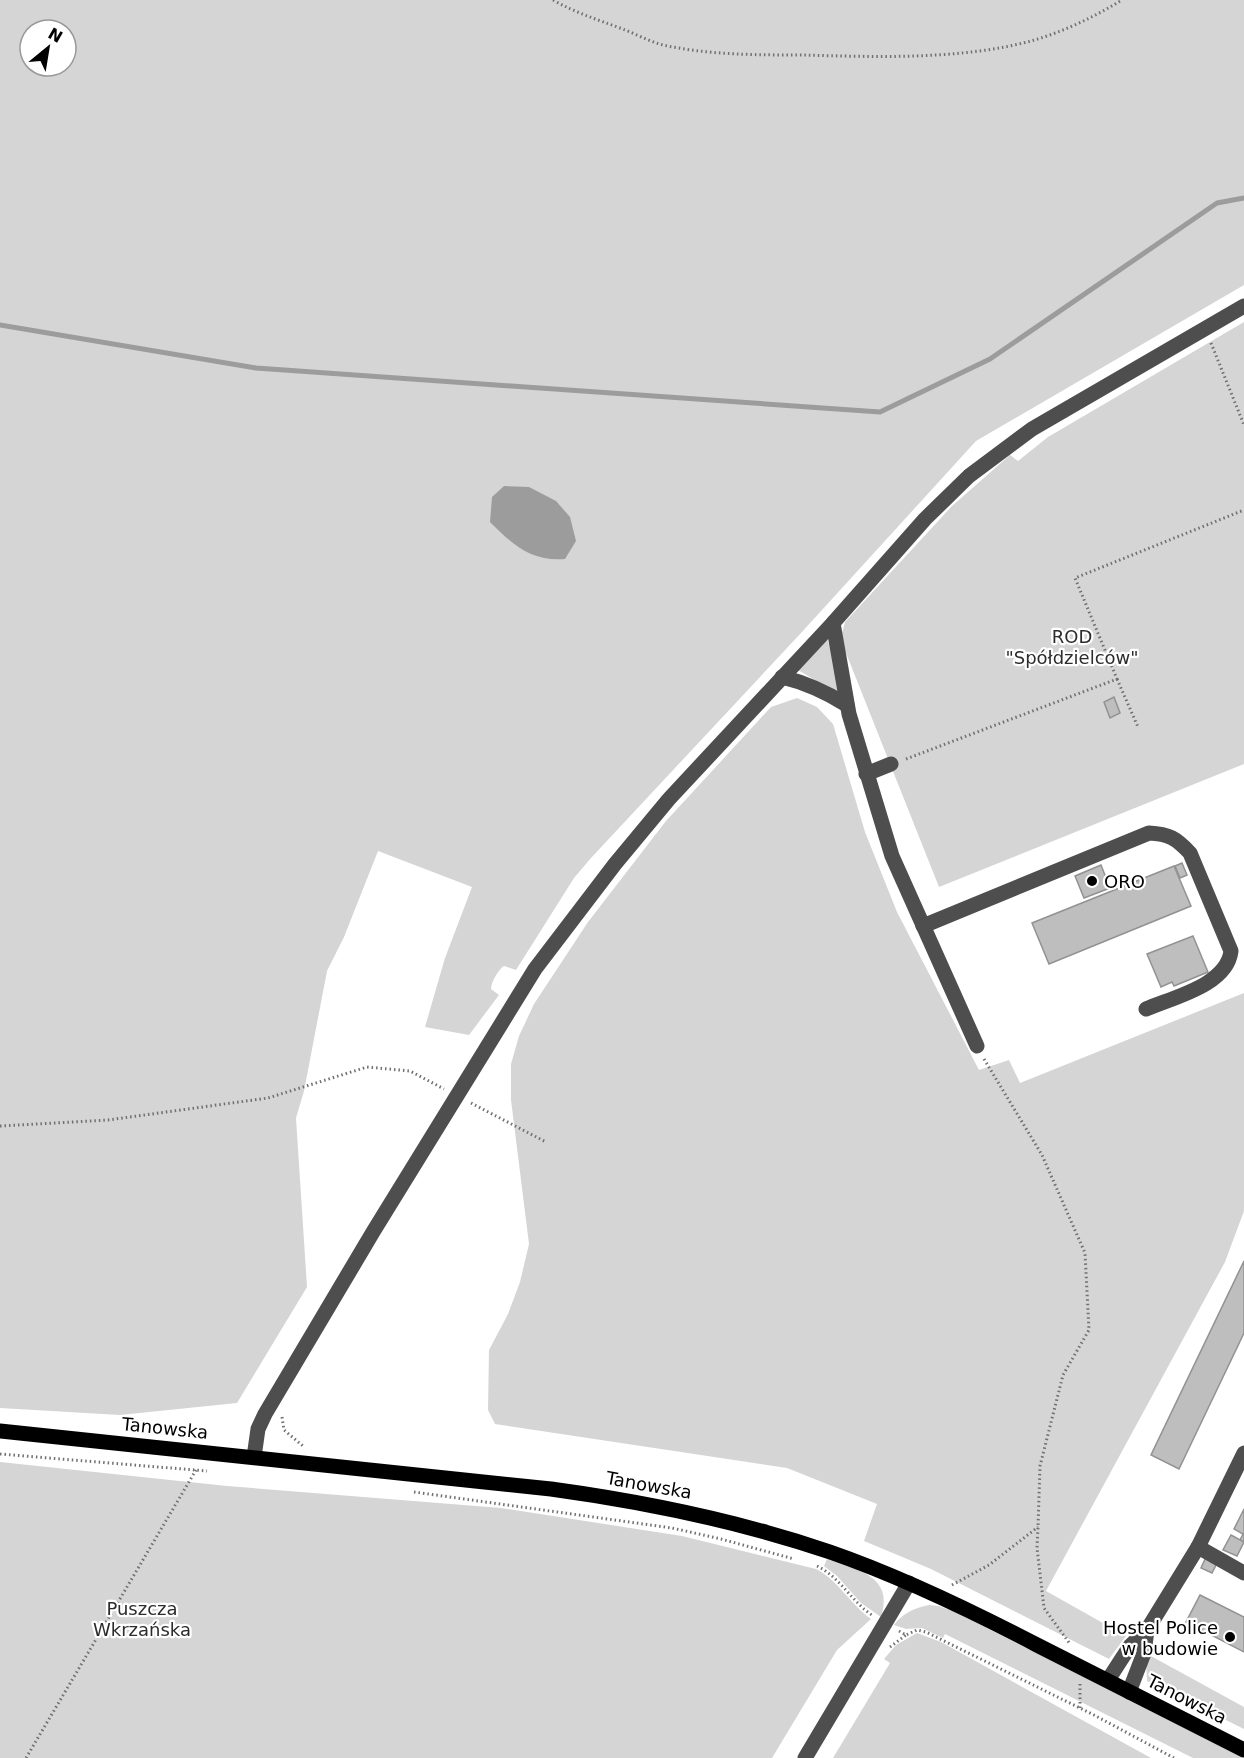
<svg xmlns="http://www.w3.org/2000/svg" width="1244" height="1758" viewBox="0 0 1244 1758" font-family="'DejaVu Sans',sans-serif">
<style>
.green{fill:#d5d5d5;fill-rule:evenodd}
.water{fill:#9c9c9c}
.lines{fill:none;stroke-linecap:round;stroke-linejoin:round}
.stream{stroke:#9c9c9c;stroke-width:5}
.building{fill:#bebebe;stroke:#929292;stroke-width:1.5}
.path{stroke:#707070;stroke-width:3;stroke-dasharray:1.5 3;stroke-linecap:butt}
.minor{stroke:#4e4e4e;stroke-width:15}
.major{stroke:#000;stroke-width:15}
.poi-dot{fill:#000;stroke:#fff;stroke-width:2}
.labels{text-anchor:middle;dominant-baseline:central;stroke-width:4.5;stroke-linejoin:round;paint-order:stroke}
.park-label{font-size:18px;fill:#2c2c2c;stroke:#fff}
.poi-label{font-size:18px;fill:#000;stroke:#fff;text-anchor:start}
.street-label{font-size:18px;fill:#000;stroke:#fff}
</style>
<rect width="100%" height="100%" fill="#fff"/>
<g class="green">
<path d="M 0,0 L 1244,0 L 1244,285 L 976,441 L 801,633 L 591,858 L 574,878 L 516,970 L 504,966 C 498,970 491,982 491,989 L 499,995 L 469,1035 L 425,1027 L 445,958 L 472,887 L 378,851 L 344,937 L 327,971 L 304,1091 L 296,1118 L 307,1287 L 237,1403 L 120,1415 L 0,1408 ZM 30,30 L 66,30 L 66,66 L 30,66 Z"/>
<path d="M 1244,322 L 1244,764 L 939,887 L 844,648 L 842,633 L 845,622 L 952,506 L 1010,455 L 1018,461 L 1048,437 Z"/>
<path d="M 827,638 L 834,662 L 838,694 L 798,670 Z"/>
<path d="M 797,698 L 817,707 L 833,724 L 865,832 L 897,912 L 979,1070 L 1009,1060 L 1020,1083 L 1244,993 L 1244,1211 L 1225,1262 L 1046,1591 L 1126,1636 L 1109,1659 L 931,1569 L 864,1541 L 877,1504 L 787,1468 L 495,1424 L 488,1410 L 489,1350 L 508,1314 L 520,1282 L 529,1244 L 511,1100 L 511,1064 L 519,1036 L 534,1004 L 588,922 L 666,821 L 771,707 Z"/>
<path d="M 0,1462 L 227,1486 L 501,1508 L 682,1536 L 816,1569 C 838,1580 851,1605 871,1619 L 837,1650 L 772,1758 L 0,1758 Z"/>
<path d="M 827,1559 C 856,1569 895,1576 881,1617 L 861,1603 L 837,1576 L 824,1566 Z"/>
<path d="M 929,1605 L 939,1606 L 955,1612 L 1244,1758 L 1193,1758 L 945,1634 L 943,1638 L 922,1628 L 906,1629 L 894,1625 C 903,1613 914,1608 929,1605 Z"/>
<path d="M 917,1633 L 941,1642 L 1151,1758 L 833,1758 L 890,1663 L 884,1659 L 896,1645 Z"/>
<path d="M 1149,1655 L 1244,1707 L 1244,1729 L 1147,1681 L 1146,1661 Z"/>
</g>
<path class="water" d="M 504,486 L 529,487 L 556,501 L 570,517 L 576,541 L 565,559 C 531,562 512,544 490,522 L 492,497 Z"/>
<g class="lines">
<path class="stream" d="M 0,325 L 256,368 L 880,412 L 990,359 L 1217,203 L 1244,198"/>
</g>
<g class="building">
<path d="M 1114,697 L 1120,713 L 1110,718 L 1104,702 Z"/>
<path d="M 1182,863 L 1187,875 L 1180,878 L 1175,866 Z"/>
<path d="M 1101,865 L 1110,888 L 1084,898 L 1075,876 Z"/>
<path d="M 1174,866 L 1191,906 L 1049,964 L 1032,923 Z"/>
<path d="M 1193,936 L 1208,972 L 1174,986 L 1172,982 L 1161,987 L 1147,954 Z"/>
<path d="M 1244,1261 L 1244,1333 L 1179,1469 L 1151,1455 Z"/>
<path d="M 1244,1509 L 1244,1542 L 1240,1540 L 1243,1534 L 1234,1529 Z"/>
<path d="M 1231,1535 L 1244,1542 L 1237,1556 L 1223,1550 Z"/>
<path d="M 1206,1557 L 1217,1563 L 1212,1573 L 1201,1568 Z"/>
<path d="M 1200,1595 L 1244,1617 L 1244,1652 L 1186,1622 Z"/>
</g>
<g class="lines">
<g class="path">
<path d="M 553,0 C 576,13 596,19 620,28 C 634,33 648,41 663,45 C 708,55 757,55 804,55 C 876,57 960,60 1031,41 C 1063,32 1094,17 1122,0"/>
<path d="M 1211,343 L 1244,425"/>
<path d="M 1117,679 L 1138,727"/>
<path d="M 906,759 L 1117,679 L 1075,578 L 1244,510"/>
<path d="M 984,1059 L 1042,1155 L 1085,1253 L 1089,1330 L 1063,1375 L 1040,1466 L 1038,1527 L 1037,1548 L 1044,1608 L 1070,1644"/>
<path d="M 471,1103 L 546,1142"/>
<path d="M 0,1126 L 108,1120 L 268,1098 L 367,1067 L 410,1071 L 444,1089"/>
<path d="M 282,1417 L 284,1430 L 303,1446"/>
<path d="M 0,1454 L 207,1471"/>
<path d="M 414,1492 L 672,1528 L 721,1539 L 794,1559"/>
<path d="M 817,1566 C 840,1577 852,1602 872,1615"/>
<path d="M 952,1585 L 989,1565 L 1038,1527"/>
<path d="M 899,1631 L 906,1635 L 917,1630 L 926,1632 L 1094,1715 L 1174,1758"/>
<path d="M 890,1647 L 906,1635"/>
<path d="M 1080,1708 L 1080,1683"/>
<path d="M 26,1758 L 196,1470"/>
</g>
<g class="minor">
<path d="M 833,623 L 849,714 L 892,856 L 977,1046"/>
<path d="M 782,677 C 807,683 826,692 847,705"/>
<path d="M 866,774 L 891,764"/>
<path d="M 923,926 L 1149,833 C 1169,834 1176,838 1190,853 L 1231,951 C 1227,985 1174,997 1146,1009"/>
<path d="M 254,1457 L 258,1429 L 265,1414 L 373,1232 L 535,969 L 615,864 L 669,799 L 833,623 L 925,519 L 969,476 L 1032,429 L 1244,306"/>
<path d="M 1198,1547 L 1244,1573"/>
<path d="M 1147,1630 L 1198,1547 L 1244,1453"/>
<path d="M 1108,1680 L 1130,1646 L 1147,1630 L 1144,1653 L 1129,1692"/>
<path d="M 805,1758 L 909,1583"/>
</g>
<path class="major" d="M 0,1431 L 551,1489 C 646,1502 739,1521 830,1552 C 902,1577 970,1610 1037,1645 C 1106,1680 1175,1715 1244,1750"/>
</g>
<g class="poi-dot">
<circle cx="1092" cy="881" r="6"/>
<circle cx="1230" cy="1637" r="6"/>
</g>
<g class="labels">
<g class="park-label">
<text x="1072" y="636">ROD<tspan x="1072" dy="21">"Spółdzielców"</tspan></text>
<text x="142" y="1608">Puszcza<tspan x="142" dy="21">Wkrzańska</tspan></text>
</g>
<g class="poi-label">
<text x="1104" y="881">ORO</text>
<text x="1218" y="1627" text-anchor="end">Hostel Police<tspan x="1218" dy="21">w budowie</tspan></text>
</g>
<g class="street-label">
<text transform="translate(165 1428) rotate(6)">Tanowska</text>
<text transform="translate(649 1485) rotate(10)">Tanowska</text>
<text transform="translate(1187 1699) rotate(27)">Tanowska</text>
</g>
</g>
<g transform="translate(48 48) rotate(30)"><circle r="28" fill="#ffffff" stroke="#999999" stroke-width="1.5"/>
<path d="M0-4.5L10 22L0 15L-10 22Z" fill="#000000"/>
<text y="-9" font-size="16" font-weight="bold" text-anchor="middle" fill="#000000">N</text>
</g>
</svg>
